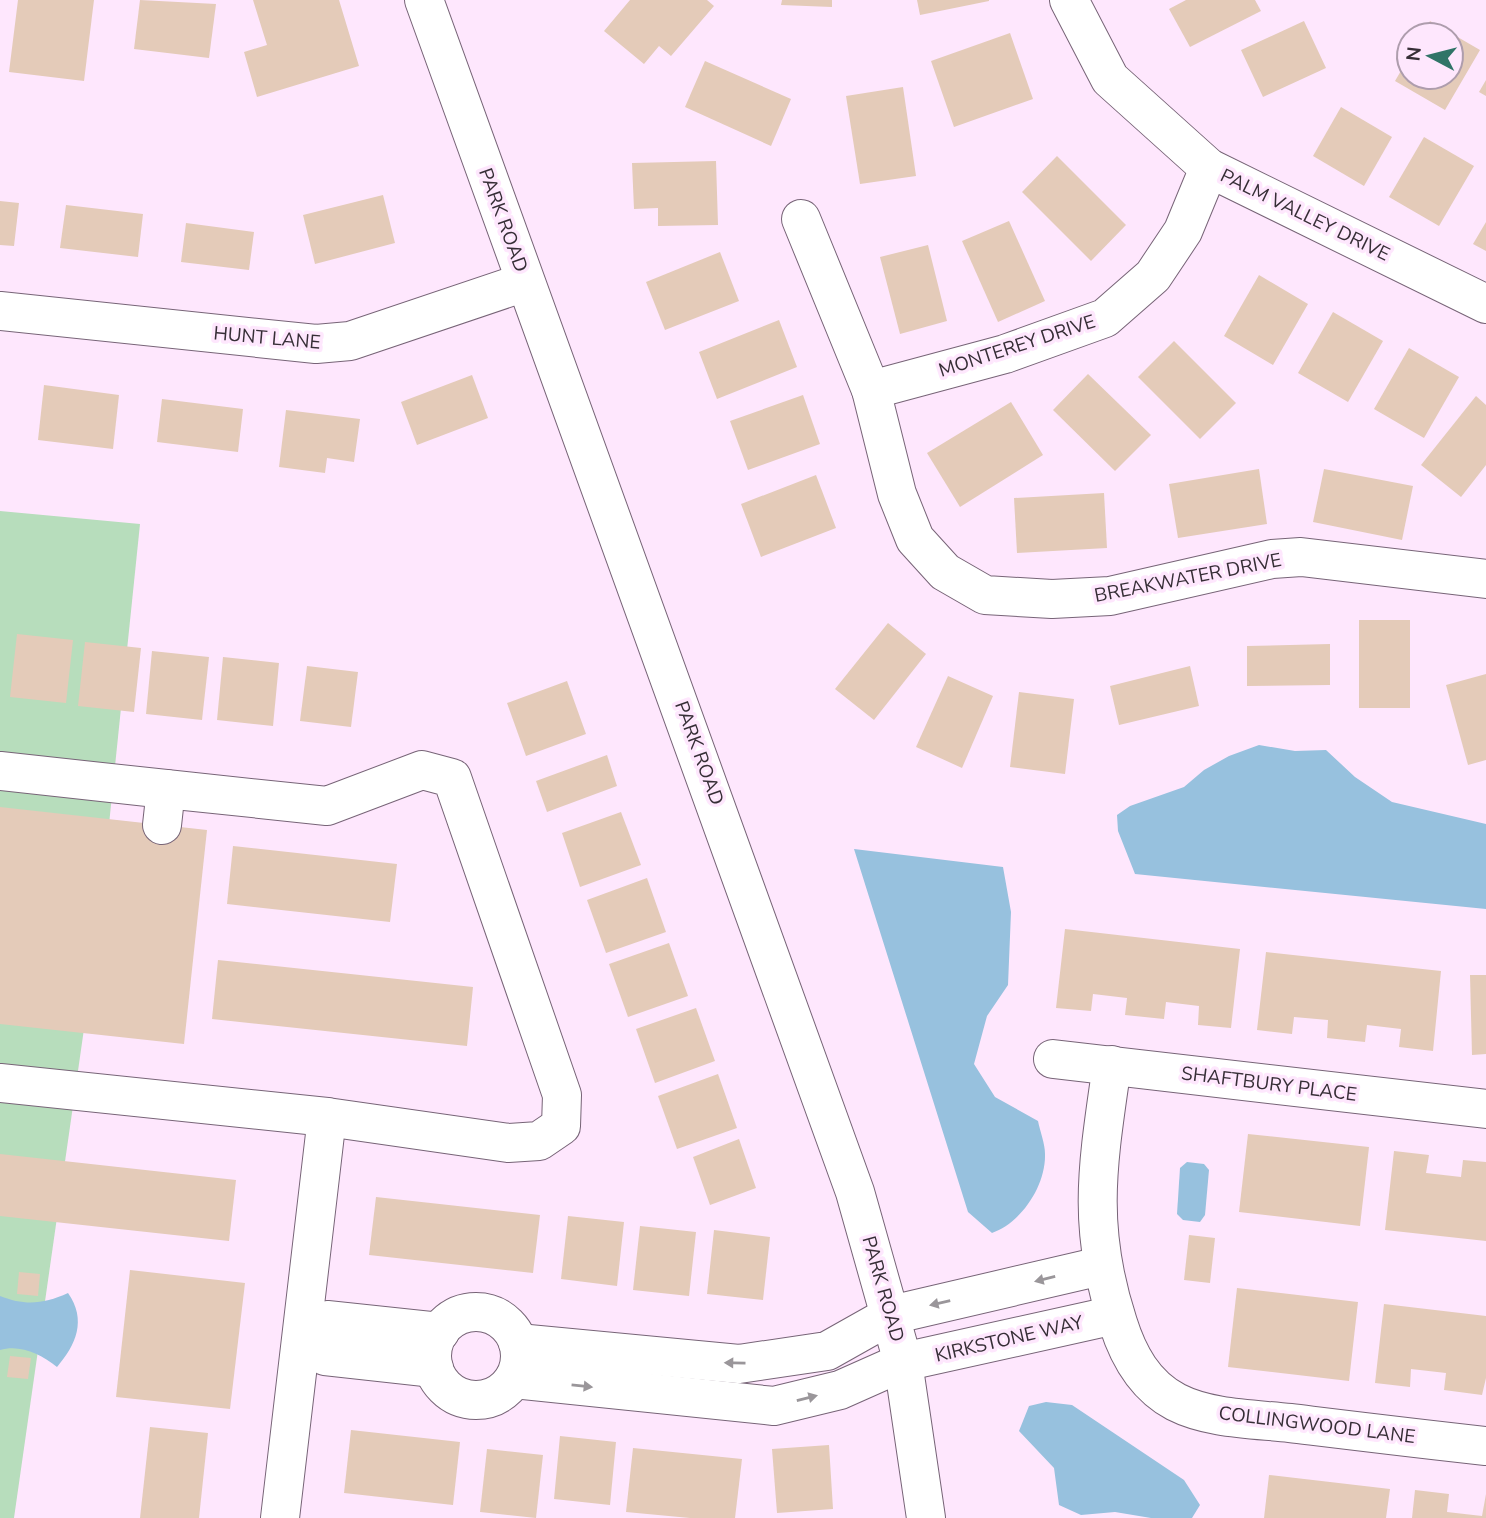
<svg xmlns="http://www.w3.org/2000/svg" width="1486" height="1518" viewBox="0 0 1486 1518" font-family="'Nunito Sans',sans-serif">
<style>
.green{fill:#b7ddbc}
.water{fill:#97c1de}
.building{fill:#e4cbb9}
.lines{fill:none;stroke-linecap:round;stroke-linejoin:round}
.minor-casing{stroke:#776477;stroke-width:40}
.minor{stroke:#fff;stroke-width:38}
.oneway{fill:#9a969a}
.labels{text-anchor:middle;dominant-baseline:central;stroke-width:7;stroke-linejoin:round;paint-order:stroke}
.street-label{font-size:19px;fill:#362e36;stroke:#fee7fd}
</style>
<rect width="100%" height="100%" fill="#fee7fd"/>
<path class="green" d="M 0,511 L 140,524 L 98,931 L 14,1518 L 0,1518 Z"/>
<g class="water">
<path d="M 1259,745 L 1295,751 L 1326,750 L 1355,777 L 1392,802 L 1486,824 L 1486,909 L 1135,874 L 1118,831 L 1117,815 L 1130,806 L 1184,787 L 1204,770 L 1229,756 Z"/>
<path d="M 854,849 L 1003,867 L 1011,912 L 1008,985 L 987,1016 L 974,1064 L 995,1097 L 1038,1121 C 1040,1131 1045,1144 1045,1154 C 1046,1186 1021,1223 992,1233 L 968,1212 Z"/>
<path d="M 1187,1162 L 1204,1164 L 1209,1170 L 1205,1215 L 1200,1222 L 1183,1220 L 1177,1214 L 1180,1168 Z"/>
<path d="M 68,1293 C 87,1320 76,1345 57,1367 C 41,1354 20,1344 0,1350 L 0,1296 C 25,1306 44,1304 68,1293 Z"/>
<path d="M 1046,1402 L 1072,1405 L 1184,1480 L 1200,1505 L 1192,1518 L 1151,1518 L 1115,1512 L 1081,1515 L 1059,1505 L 1054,1468 L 1019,1431 L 1029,1406 Z"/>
</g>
<g class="building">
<path d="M 18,0 L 94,0 L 84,81 L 9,72 Z"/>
<path d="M 140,0 L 216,4 L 209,58 L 134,49 Z"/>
<path d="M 253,0 L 339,0 L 359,66 L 257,97 L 244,52 L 267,45 Z"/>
<path d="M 630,0 L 707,0 L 714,6 L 671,56 L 659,46 L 644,64 L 604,31 Z"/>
<path d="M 782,0 L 832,0 L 832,7 L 781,5 Z"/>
<path d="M 917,0 L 989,0 L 989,1 L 920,15 Z"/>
<path d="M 1186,0 L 1255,0 L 1261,11 L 1190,47 L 1169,9 Z"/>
<path d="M 1304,21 L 1326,68 L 1263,97 L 1241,50 Z"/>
<path d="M 1430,21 L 1480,50 L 1445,110 L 1395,81 L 1409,57 L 1409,77 L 1451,77 L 1451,35 L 1422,35 Z"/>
<path d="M 1010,33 L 1033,99 L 954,127 L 931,61 Z"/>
<path d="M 705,61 L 791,99 L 771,146 L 685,107 Z"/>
<path d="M 1486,80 L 1486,96 L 1479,92 Z"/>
<path d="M 903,87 L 916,176 L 860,184 L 846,96 Z"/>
<path d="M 1341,107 L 1392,137 L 1364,186 L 1313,156 Z"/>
<path d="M 1424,137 L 1474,166 L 1439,226 L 1389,197 Z"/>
<path d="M 1057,156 L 1126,225 L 1091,261 L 1022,192 Z"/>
<path d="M 716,161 L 718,225 L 658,226 L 658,208 L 634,209 L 632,163 Z"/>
<path d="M 383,195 L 395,243 L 315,264 L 303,215 Z"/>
<path d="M 0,201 L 19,203 L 14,246 L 0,245 Z"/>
<path d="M 66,205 L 143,214 L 138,257 L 60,248 Z"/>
<path d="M 1009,221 L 1045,301 L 998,322 L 962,241 Z"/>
<path d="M 1486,222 L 1486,251 L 1473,244 Z"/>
<path d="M 186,223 L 254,232 L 249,270 L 181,262 Z"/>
<path d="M 928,245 L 947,321 L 900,334 L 880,257 Z"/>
<path d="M 720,252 L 739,301 L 665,330 L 646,282 Z"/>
<path d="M 1259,275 L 1308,304 L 1273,365 L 1224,336 Z"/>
<path d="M 1333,312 L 1383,341 L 1348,402 L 1298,373 Z"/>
<path d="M 779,320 L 797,367 L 717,399 L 699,352 Z"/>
<path d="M 1174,341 L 1236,403 L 1200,439 L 1138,377 Z"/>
<path d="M 1409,348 L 1459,377 L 1424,438 L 1374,409 Z"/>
<path d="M 1088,374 L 1151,435 L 1115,471 L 1053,410 Z"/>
<path d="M 472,375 L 488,418 L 417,445 L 401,402 Z"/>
<path d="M 44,385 L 119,395 L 113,449 L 38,440 Z"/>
<path d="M 803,395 L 820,444 L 748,470 L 730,421 Z"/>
<path d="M 1476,396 L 1486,405 L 1486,465 L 1461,497 L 1421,465 Z"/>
<path d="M 162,399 L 243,409 L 238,452 L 157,442 Z"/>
<path d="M 1011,402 L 1043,455 L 960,507 L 927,453 Z"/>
<path d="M 286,410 L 360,419 L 354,462 L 327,458 L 325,473 L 279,467 Z"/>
<path d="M 1259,469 L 1267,524 L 1178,538 L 1169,484 Z"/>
<path d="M 1324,469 L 1413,486 L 1402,540 L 1313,522 Z"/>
<path d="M 816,475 L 836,528 L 761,557 L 741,504 Z"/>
<path d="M 1104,493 L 1107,548 L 1017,553 L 1014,498 Z"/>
<rect x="1359" y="620" width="51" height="88"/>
<path d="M 888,623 L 926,654 L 874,720 L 835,689 Z"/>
<path d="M 17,634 L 73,640 L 66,703 L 10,697 Z"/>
<path d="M 85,642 L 141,648 L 134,712 L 78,706 Z"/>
<path d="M 1330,644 L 1330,685 L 1247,686 L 1247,646 Z"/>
<path d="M 152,651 L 209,657 L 202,720 L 146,714 Z"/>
<path d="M 223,657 L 279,663 L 273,726 L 217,720 Z"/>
<path d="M 307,666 L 358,672 L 351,727 L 300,721 Z"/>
<path d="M 1190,666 L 1199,706 L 1119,725 L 1110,686 Z"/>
<path d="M 1486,674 L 1486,760 L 1468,765 L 1446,685 Z"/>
<path d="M 948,676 L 993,696 L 962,768 L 916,747 Z"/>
<path d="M 567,681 L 586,734 L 526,756 L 507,703 Z"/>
<path d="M 1019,692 L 1074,699 L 1065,774 L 1010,767 Z"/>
<path d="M 607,755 L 617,786 L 547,812 L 536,781 Z"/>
<path d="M 0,807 L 207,830 L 184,1044 L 0,1024 Z"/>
<path d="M 621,812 L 641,865 L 580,887 L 562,833 Z"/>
<path d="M 233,846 L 397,864 L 390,922 L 227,904 Z"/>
<path d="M 647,878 L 666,932 L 606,953 L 587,900 Z"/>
<path d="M 1065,929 L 1240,949 L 1231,1028 L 1198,1025 L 1199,1006 L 1166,1002 L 1164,1019 L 1125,1015 L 1127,998 L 1093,994 L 1091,1011 L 1056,1008 Z"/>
<path d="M 669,943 L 688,996 L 628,1017 L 609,964 Z"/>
<path d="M 1266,952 L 1441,971 L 1433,1051 L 1399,1047 L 1401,1029 L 1367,1025 L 1365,1042 L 1327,1038 L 1328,1020 L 1294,1017 L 1292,1034 L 1257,1030 Z"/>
<path d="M 218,960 L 473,987 L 467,1046 L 212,1019 Z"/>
<path d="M 1470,975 L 1486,975 L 1486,1054 L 1472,1055 Z"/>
<path d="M 696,1008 L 715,1061 L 655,1083 L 636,1029 Z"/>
<path d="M 718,1074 L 737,1128 L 677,1149 L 658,1096 Z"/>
<path d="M 1248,1134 L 1369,1147 L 1360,1226 L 1239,1212 Z"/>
<path d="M 739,1139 L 756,1188 L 710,1205 L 693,1157 Z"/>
<path d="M 1394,1151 L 1429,1155 L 1426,1173 L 1461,1177 L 1463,1160 L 1486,1162 L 1486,1241 L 1385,1230 Z"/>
<path d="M 0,1154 L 236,1180 L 229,1241 L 0,1216 Z"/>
<path d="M 376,1197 L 540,1215 L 533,1273 L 369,1255 Z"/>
<path d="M 568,1216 L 624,1222 L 617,1286 L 561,1279 Z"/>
<path d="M 640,1226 L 696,1232 L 689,1296 L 633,1290 Z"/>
<path d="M 714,1230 L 770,1237 L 763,1300 L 707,1294 Z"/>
<path d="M 1189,1235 L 1215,1238 L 1210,1283 L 1184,1280 Z"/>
<path d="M 130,1270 L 245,1283 L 230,1409 L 116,1397 Z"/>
<path d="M 19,1272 L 40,1274 L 38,1296 L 17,1294 Z"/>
<path d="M 1237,1288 L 1358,1302 L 1349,1381 L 1228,1367 Z"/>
<path d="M 1384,1304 L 1486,1316 L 1486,1378 L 1482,1395 L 1444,1390 L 1446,1373 L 1411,1369 L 1410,1387 L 1375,1383 Z"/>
<path d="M 10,1356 L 31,1358 L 28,1379 L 7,1377 Z"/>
<path d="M 150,1427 L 208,1433 L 199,1518 L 140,1518 Z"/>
<path d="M 351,1430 L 460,1442 L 453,1505 L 344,1493 Z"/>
<path d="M 560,1436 L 616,1442 L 610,1505 L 554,1499 Z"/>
<path d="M 829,1445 L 833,1509 L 777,1513 L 772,1449 Z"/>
<path d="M 633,1448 L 742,1459 L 735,1518 L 690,1518 L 626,1512 Z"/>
<path d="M 487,1449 L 543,1455 L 536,1518 L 480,1512 Z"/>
<path d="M 1269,1475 L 1390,1489 L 1386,1518 L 1264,1518 Z"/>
<path d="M 1415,1490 L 1449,1494 L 1447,1512 L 1482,1516 L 1486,1494 L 1486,1518 L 1412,1518 Z"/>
</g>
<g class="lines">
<defs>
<g id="minor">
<path d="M 424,0 L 855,1192 L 903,1362 L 926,1518"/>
<path d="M 1069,0 L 1110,79 L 1209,168 L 1486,304"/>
<path d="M 801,219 L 871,390 L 897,494 L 915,539 L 945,572 L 985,595 L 1052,599 L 1110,596 L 1272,559 L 1301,557 L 1486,579"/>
<path d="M 0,311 L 316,344 L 350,341 L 525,282"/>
<path d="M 871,390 L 1005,354 L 1105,318 L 1153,276 L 1183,231 L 1209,168"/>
<path d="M 0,771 L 166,789 L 162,825"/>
<path d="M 166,789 L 327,806 L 422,770 L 452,778 L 562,1095 L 561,1126 L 539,1141 L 508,1143 L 327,1117"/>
<path d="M 1053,1059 L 1486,1109"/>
<path d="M 1112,1065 C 1098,1163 1086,1225 1118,1323 C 1128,1355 1144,1385 1176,1402 C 1209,1419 1254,1419 1290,1423 C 1356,1431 1421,1439 1486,1446"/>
<path d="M 0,1083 L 327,1117 L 280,1518"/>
<circle cx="476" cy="1356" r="44"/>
<path d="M 518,1343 L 739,1364 L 827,1351 L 891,1315 L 1101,1266"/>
<path d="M 434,1368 L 325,1356 L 302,1335 L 327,1320 L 440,1332"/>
<path d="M 514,1379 L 774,1406 L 840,1390 L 903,1362 L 1115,1315"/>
</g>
</defs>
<use href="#minor" class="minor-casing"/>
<use href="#minor" class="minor"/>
</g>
<defs><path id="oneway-solid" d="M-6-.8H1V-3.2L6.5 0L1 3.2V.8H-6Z" transform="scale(1.75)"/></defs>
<g class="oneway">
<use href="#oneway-solid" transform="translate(1045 1279) rotate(166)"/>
<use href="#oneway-solid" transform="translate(940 1303) rotate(167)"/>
<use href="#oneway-solid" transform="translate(735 1363) rotate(-179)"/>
<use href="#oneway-solid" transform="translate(582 1386) rotate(6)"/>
<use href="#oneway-solid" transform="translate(807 1398) rotate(-14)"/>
</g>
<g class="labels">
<g class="street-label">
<text transform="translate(1305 215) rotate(26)">PALM VALLEY DRIVE</text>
<text transform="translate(503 220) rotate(70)">PARK ROAD</text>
<text transform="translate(267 338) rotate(5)">HUNT LANE</text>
<text transform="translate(1017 346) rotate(-18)">MONTEREY DRIVE</text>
<text transform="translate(1188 578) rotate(-11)">BREAKWATER DRIVE</text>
<text transform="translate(699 753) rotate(70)">PARK ROAD</text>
<text transform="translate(1269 1084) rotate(7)">SHAFTBURY PLACE</text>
<text transform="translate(883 1289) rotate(74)">PARK ROAD</text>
<text transform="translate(1009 1339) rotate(-13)">KIRKSTONE WAY</text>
<text transform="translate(1317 1425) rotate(7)">COLLINGWOOD LANE</text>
</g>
</g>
<g transform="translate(1430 56) rotate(277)"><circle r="33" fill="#fee7fd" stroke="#ae9dad" stroke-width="2"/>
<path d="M0-5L12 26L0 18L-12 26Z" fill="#307467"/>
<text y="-10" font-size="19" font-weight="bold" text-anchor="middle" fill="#362e36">N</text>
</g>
</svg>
